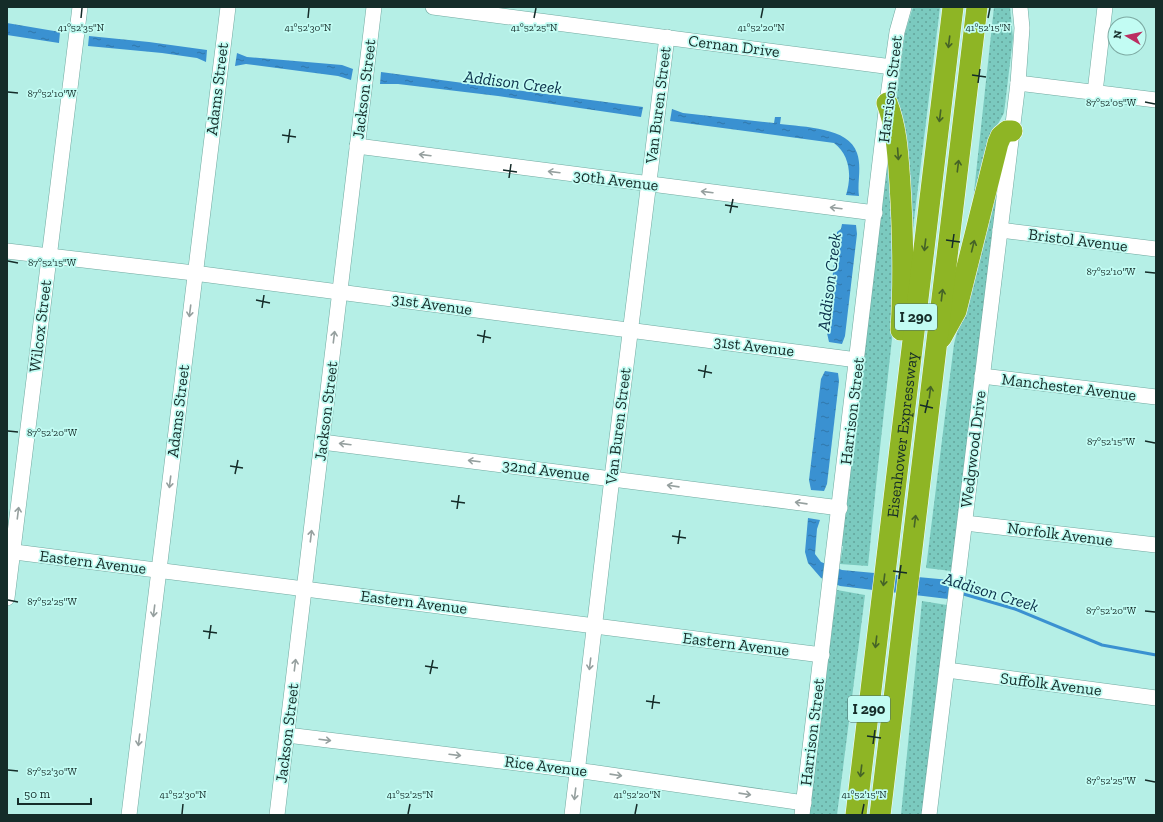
<svg xmlns="http://www.w3.org/2000/svg" width="1163" height="822" viewBox="0 0 1163 822" font-family="'Zilla Slab',serif">
<style>
.grass{fill:url(#grass-dots)}
.water{fill:url(#water-ripples)}
.lines{fill:none;stroke-linecap:round;stroke-linejoin:round}
.stream{stroke:#3a91d1;stroke-width:3}
.minor-casing{stroke:#71a9a0;stroke-width:16}
.highway-casing{stroke:#fff;stroke-width:22}
.minor{stroke:#fff;stroke-width:15}
.highway{stroke:#8eb525;stroke-width:21}
.oneway{stroke:#456327}
.oneway2{stroke:#96a09f}
.ticks{fill:none;stroke:#152c29;stroke-width:1.5}
.labels{text-anchor:middle;dominant-baseline:central;stroke-width:3.5;stroke-linejoin:round;paint-order:stroke}
.shield{fill:#c2fcf3;stroke:#496a66;stroke-width:1}
.shield-label{font-size:15px;font-weight:bold;fill:#152c29}
.street-label{font-size:16px;fill:#152c29;stroke:#c2fcf3}
.water-label{font-size:17px;font-style:italic;fill:#0b304a;stroke:#c2fcf3}
.ticks-label{font-size:10px;text-anchor:middle;fill:#152c29;stroke:#c2fcf3;stroke-width:3.5;stroke-linejoin:round;paint-order:stroke}
</style>
<defs>
<pattern id="grass-dots" width="8" height="8" patternUnits="userSpaceOnUse"><rect width="8" height="8" fill="#7bcabf"/><path d="M2 2h.1M6 6h.1" fill="none" stroke="#64a49b" stroke-width="1.8" stroke-linecap="round"/></pattern>
<pattern id="water-ripples" width="26" height="14" patternUnits="userSpaceOnUse"><rect width="26" height="14" fill="#3a91d1"/><path d="M2 4q2-2 4 0t4 0M15 11q2-2 4 0t4 0" fill="none" stroke="#3077aa"/></pattern>
</defs>
<rect width="100%" height="100%" fill="#b5efe6"/>
<g class="grass">
<path d="M 913,7 L 940,7 L 910,253 L 896,103 L 905,33 Z"/>
<path d="M 994,7 L 1010,7 L 1013,38 L 1004,113 L 993,133 L 969,238 Z"/>
<path d="M 889,138 L 892,139 L 893,330 L 878,466 L 868,566 L 840,564 L 843,546 L 840,545 Z"/>
<path d="M 1004,144 L 951,571 L 926,568 L 954,344 Z"/>
<path d="M 837,590 L 865,595 L 863,611 L 837,815 L 808,815 Z"/>
<path d="M 922,601 L 947,605 L 946,616 L 924,815 L 901,815 Z"/>
</g>
<g class="water">
<path d="M 7,23 L 60,32 L 59,43 L 7,35 Z"/>
<path d="M 89,36 L 149,42 L 207,50 L 206,62 L 197,58 L 162,53 L 88,46 Z"/>
<path d="M 237,53 L 247,57 L 342,65 L 353,69 L 351,80 L 338,76 L 246,64 L 235,66 Z"/>
<path d="M 381,72 L 643,107 L 641,117 L 498,96 L 398,84 L 380,84 Z"/>
<path d="M 672,109 L 683,113 L 774,123 L 775,117 L 781,117 L 780,124 C 803,127 849,127 857,153 C 862,167 857,182 859,196 L 846,195 C 852,176 850,155 834,143 L 670,121 Z"/>
<path d="M 842,224 L 856,225 L 857,234 L 845,336 L 842,344 L 829,342 L 827,333 L 837,232 L 841,229 Z"/>
<path d="M 825,371 L 838,373 L 839,381 L 827,484 L 824,491 L 811,490 L 809,480 L 821,379 Z"/>
<path d="M 808,518 L 820,520 L 817,529 L 815,554 L 821,562 L 842,570 L 950,580 L 948,599 L 840,586 L 821,578 L 808,563 L 805,552 Z"/>
</g>
<g class="lines">
<path class="stream" d="M 960,593 L 1015,609 L 1102,645 L 1156,655"/>
<defs>
<g id="minor">
<path d="M 433,7 L 892,67"/>
<path d="M 1018,83 L 1156,100"/>
<path d="M 1095,92 L 1105,7"/>
<path d="M 357,146 L 875,213"/>
<path d="M 1000,230 L 1156,249"/>
<path d="M 7,251 L 194,273 L 857,360"/>
<path d="M 982,376 L 1156,397"/>
<path d="M 322,442 L 840,508"/>
<path d="M 965,523 L 1156,545"/>
<path d="M 7,551 L 822,655"/>
<path d="M 7,598 L 80,7"/>
<path d="M 947,670 L 1156,698"/>
<path d="M 287,735 L 590,772 L 804,803"/>
<path d="M 129,815 L 228,7"/>
<path d="M 277,815 L 374,7"/>
<path d="M 572,815 L 612,478 L 667,37"/>
<path d="M 802,815 L 887,103 L 897,32 L 904,7"/>
<path d="M 929,815 L 1018,83 L 1022,28 L 1020,7"/>
</g>
<g id="highway">
<path d="M 887,103 C 897,129 898,156 900,184 C 903,233 904,281 901,330"/>
<path d="M 941,338 L 956,311 L 998,143 L 1001,136 L 1007,131 L 1012,131"/>
<path id="s1" d="M 856,815 L 953,7"/>
<path d="M 880,815 L 977,7"/>
</g>
</defs>
<use href="#minor" class="minor-casing"/>
<use href="#highway" class="highway-casing"/>
<use href="#minor" class="minor"/>
<use href="#highway" class="highway"/>
</g>
<defs><path id="oneway-shaft" d="M-6 0H5M1.5-3L5.5 0L1.5 3" fill="none" stroke-width="1.6" stroke-linecap="round" stroke-linejoin="round"/></defs>
<g class="oneway">
<use href="#oneway-shaft" transform="translate(949 42) rotate(97)"/>
<use href="#oneway-shaft" transform="translate(940 116) rotate(97)"/>
<use href="#oneway-shaft" transform="translate(898 154) rotate(86)"/>
<use href="#oneway-shaft" transform="translate(958 166) rotate(-83)"/>
<use href="#oneway-shaft" transform="translate(925 245) rotate(97)"/>
<use href="#oneway-shaft" transform="translate(973 246) rotate(-76)"/>
<use href="#oneway-shaft" transform="translate(942 295) rotate(-83)"/>
<use href="#oneway-shaft" transform="translate(930 392) rotate(-83)"/>
<use href="#oneway-shaft" transform="translate(915 521) rotate(-83)"/>
<use href="#oneway-shaft" transform="translate(884 580) rotate(97)"/>
<use href="#oneway-shaft" transform="translate(876 642) rotate(97)"/>
<use href="#oneway-shaft" transform="translate(861 771) rotate(97)"/>
</g>
<g class="oneway2">
<use href="#oneway-shaft" transform="translate(425 155) rotate(-173)"/>
<use href="#oneway-shaft" transform="translate(554 172) rotate(-173)"/>
<use href="#oneway-shaft" transform="translate(707 192) rotate(-173)"/>
<use href="#oneway-shaft" transform="translate(836 208) rotate(-173)"/>
<use href="#oneway-shaft" transform="translate(190 311) rotate(97)"/>
<use href="#oneway-shaft" transform="translate(334 337) rotate(-83)"/>
<use href="#oneway-shaft" transform="translate(345 444) rotate(-173)"/>
<use href="#oneway-shaft" transform="translate(474 461) rotate(-173)"/>
<use href="#oneway-shaft" transform="translate(170 482) rotate(97)"/>
<use href="#oneway-shaft" transform="translate(673 486) rotate(-172)"/>
<use href="#oneway-shaft" transform="translate(801 503) rotate(-172)"/>
<use href="#oneway-shaft" transform="translate(18 513) rotate(-83)"/>
<use href="#oneway-shaft" transform="translate(311 536) rotate(-83)"/>
<use href="#oneway-shaft" transform="translate(154 611) rotate(97)"/>
<use href="#oneway-shaft" transform="translate(590 664) rotate(97)"/>
<use href="#oneway-shaft" transform="translate(295 665) rotate(-83)"/>
<use href="#oneway-shaft" transform="translate(139 740) rotate(97)"/>
<use href="#oneway-shaft" transform="translate(325 740) rotate(7)"/>
<use href="#oneway-shaft" transform="translate(455 755) rotate(7)"/>
<use href="#oneway-shaft" transform="translate(616 775) rotate(8)"/>
<use href="#oneway-shaft" transform="translate(575 794) rotate(97)"/>
<use href="#oneway-shaft" transform="translate(745 794) rotate(8)"/>
</g>
<path class="ticks" d="M 81,18 L 82,8M 308,18 L 309,8M 534,18 L 536,8M 761,18 L 763,8M 988,18 L 990,8M 972,75 L 986,77M 978,83 L 980,69M 8,92 L 18,93M 1145,102 L 1155,104M 282,135 L 296,137M 288,143 L 290,129M 503,170 L 517,172M 509,178 L 511,164M 725,205 L 738,207M 730,213 L 733,199M 946,240 L 960,242M 952,248 L 954,234M 8,261 L 18,263M 1145,272 L 1155,273M 256,300 L 270,303M 262,308 L 264,295M 477,335 L 491,338M 483,343 L 485,330M 698,370 L 712,373M 704,378 L 706,365M 920,405 L 933,408M 925,413 L 928,400M 8,431 L 18,432M 1145,441 L 1155,443M 230,466 L 243,468M 235,474 L 238,460M 451,501 L 465,503M 457,509 L 459,495M 672,536 L 686,538M 678,544 L 680,530M 893,571 L 907,573M 899,579 L 901,565M 8,600 L 18,602M 1145,611 L 1155,612M 203,631 L 217,633M 209,639 L 211,625M 425,666 L 438,668M 430,674 L 433,660M 646,701 L 660,703M 652,709 L 654,695M 867,736 L 881,738M 873,744 L 875,730M 8,770 L 18,771M 1145,780 L 1155,782M 182,814 L 183,804M 408,814 L 410,804M 635,814 L 637,804M 862,814 L 864,804"/>
<g class="labels">
<g class="shield">
<rect x="895" y="304" width="42" height="26" rx="3"/>
<rect x="848" y="696" width="42" height="26" rx="3"/>
</g>
<g class="shield-label">
<text x="916" y="317">I 290</text>
<text x="869" y="709">I 290</text>
</g>
<g class="street-label">
<text transform="translate(734 46) rotate(7)">Cernan Drive</text>
<text transform="translate(217 89) rotate(-83)">Adams Street</text>
<text transform="translate(364 89) rotate(-83)">Jackson Street</text>
<text transform="translate(890 89) rotate(-83)">Harrison Street</text>
<text transform="translate(658 105) rotate(-83)">Van Buren Street</text>
<text transform="translate(616 180) rotate(7)">30th Avenue</text>
<text transform="translate(1078 240) rotate(7)">Bristol Avenue</text>
<text transform="translate(432 304) rotate(8)">31st Avenue</text>
<text transform="translate(40 326) rotate(-83)">Wilcox Street</text>
<text transform="translate(754 346) rotate(7)">31st Avenue</text>
<text transform="translate(1069 387) rotate(7)">Manchester Avenue</text>
<text transform="translate(178 411) rotate(-83)">Adams Street</text>
<text transform="translate(326 411) rotate(-83)">Jackson Street</text>
<text transform="translate(852 411) rotate(-83)">Harrison Street</text>
<text transform="translate(618 426) rotate(-83)">Van Buren Street</text>
<text stroke="none"><textPath href="#s1" startOffset="383">Eisenhower Expressway</textPath></text>
<text transform="translate(973 449) rotate(-83)">Wedgwood Drive</text>
<text transform="translate(546 470) rotate(7)">32nd Avenue</text>
<text transform="translate(1060 534) rotate(7)">Norfolk Avenue</text>
<text transform="translate(93 562) rotate(7)">Eastern Avenue</text>
<text transform="translate(414 602) rotate(7)">Eastern Avenue</text>
<text transform="translate(736 644) rotate(7)">Eastern Avenue</text>
<text transform="translate(1051 684) rotate(7)">Suffolk Avenue</text>
<text transform="translate(812 732) rotate(-83)">Harrison Street</text>
<text transform="translate(287 733) rotate(-83)">Jackson Street</text>
<text transform="translate(546 766) rotate(7)">Rice Avenue</text>
</g>
<g class="water-label">
<text transform="translate(513 82) rotate(7)">Addison Creek</text>
<text transform="translate(829 282) rotate(-83)">Addison Creek</text>
<text transform="translate(991 592) rotate(17)">Addison Creek</text>
</g>
</g>
<g class="ticks-label">
<text x="81" y="31">41°52'35"N</text>
<text x="308" y="31">41°52'30"N</text>
<text x="534" y="31">41°52'25"N</text>
<text x="761" y="31">41°52'20"N</text>
<text x="988" y="31">41°52'15"N</text>
<text x="52" y="97">87°52'10"W</text>
<text x="1111" y="106">87°52'05"W</text>
<text x="52" y="266">87°52'15"W</text>
<text x="1111" y="275">87°52'10"W</text>
<text x="52" y="436">87°52'20"W</text>
<text x="1111" y="445">87°52'15"W</text>
<text x="52" y="605">87°52'25"W</text>
<text x="1111" y="614">87°52'20"W</text>
<text x="52" y="775">87°52'30"W</text>
<text x="1111" y="784">87°52'25"W</text>
<text x="183" y="798">41°52'30"N</text>
<text x="410" y="798">41°52'25"N</text>
<text x="637" y="798">41°52'20"N</text>
<text x="864" y="798">41°52'15"N</text>
</g>
<rect width="1163" height="822" fill="none" stroke="#152c29" stroke-width="16"/>
<g transform="translate(1127 36) rotate(279)"><circle r="19" fill="#c2fcf3" stroke="#7da9a2"/>
<path d="M0-3L7 15L0 10L-7 15Z" fill="#bb2e61"/>
<text y="-6" font-size="11" font-weight="bold" text-anchor="middle" fill="#152c29">N</text>
</g>
<path d="M18 798v6h73v-6" fill="none" stroke="#152c29" stroke-width="2"/>
<text x="24" y="798" font-size="12" fill="#152c29" stroke="#c2fcf3" stroke-width="3" paint-order="stroke">50 m</text>
</svg>
